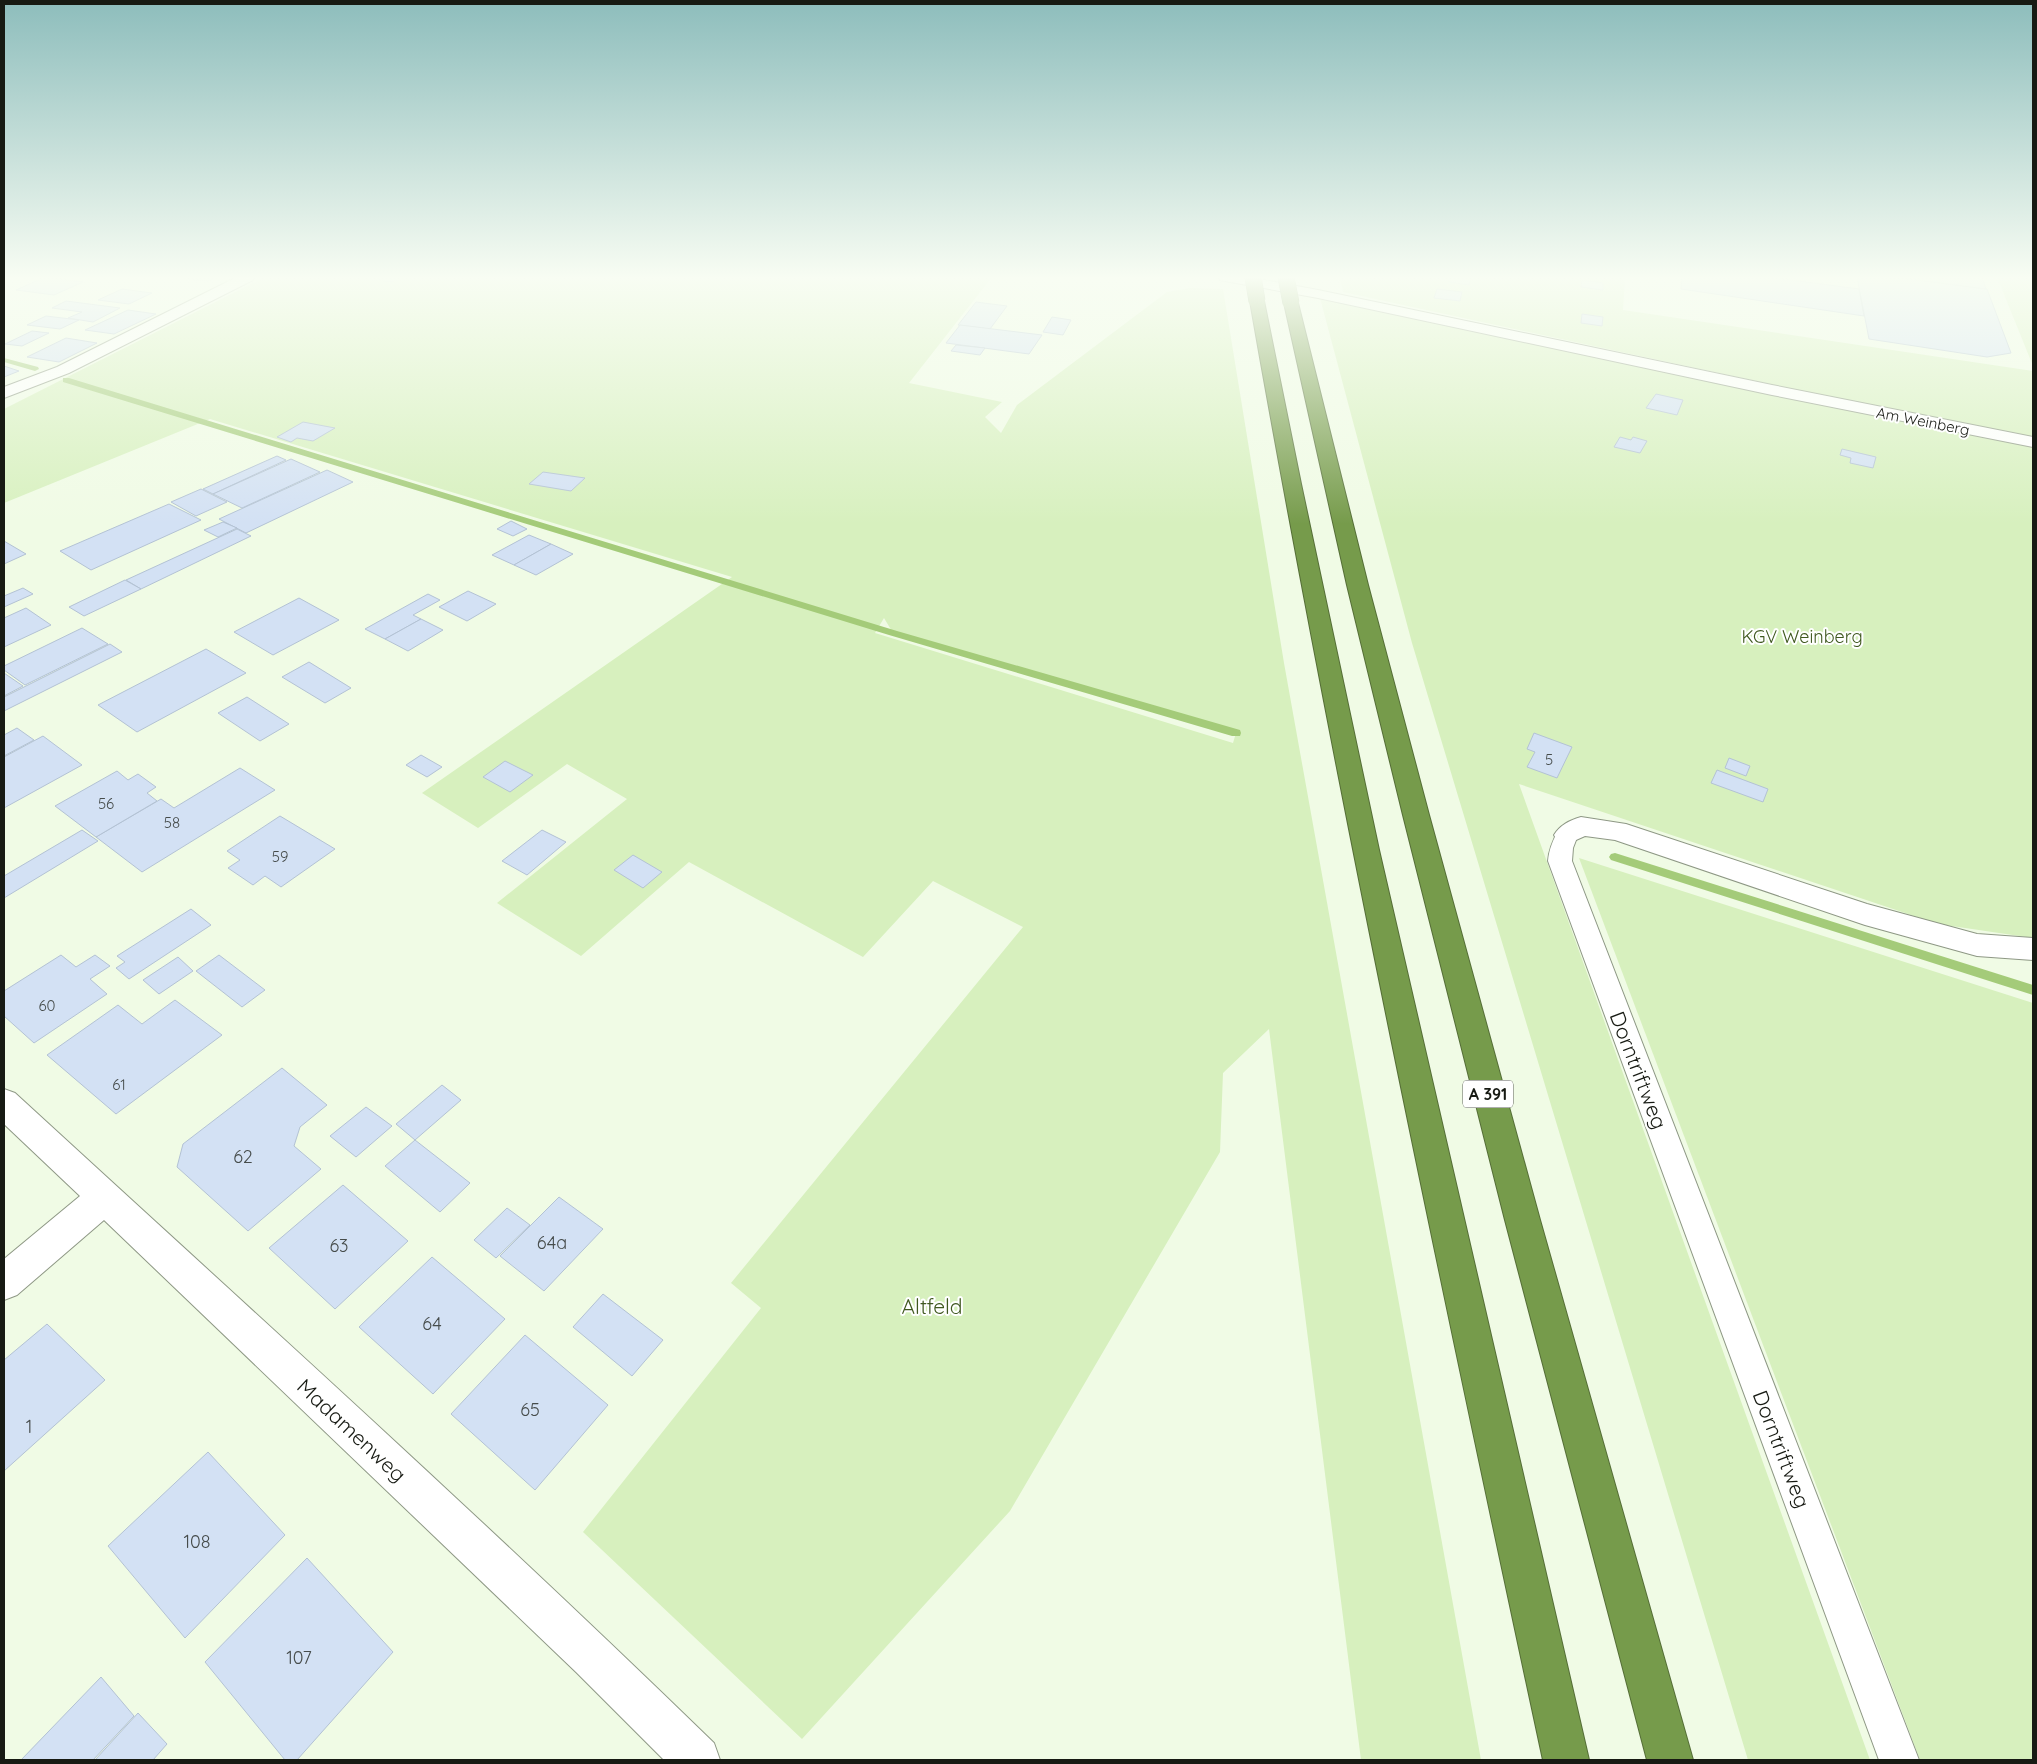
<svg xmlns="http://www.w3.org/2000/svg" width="2037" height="1764" viewBox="0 0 2037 1764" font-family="Quicksand,sans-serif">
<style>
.green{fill:#d7f0be;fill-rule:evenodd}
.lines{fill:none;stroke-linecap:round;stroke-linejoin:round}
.stream{fill:#a4cb79;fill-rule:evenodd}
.building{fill:#d3e1f4;stroke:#b3c2d4}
.service-casing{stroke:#8e9885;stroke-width:2}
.minor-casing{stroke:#8e9885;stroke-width:2}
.motorway-casing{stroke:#556e37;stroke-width:2}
.service{fill:#fff;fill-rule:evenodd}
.minor{fill:#fff;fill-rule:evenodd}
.motorway{fill:#769b4b;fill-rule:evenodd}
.motorway-bridge-casing{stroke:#556e37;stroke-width:17;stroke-linecap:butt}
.motorway-bridge{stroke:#769b4b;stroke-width:16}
.labels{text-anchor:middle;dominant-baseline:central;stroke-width:4;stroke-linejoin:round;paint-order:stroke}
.far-street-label{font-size:15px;fill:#171a13;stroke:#fff}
.number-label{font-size:15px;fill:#464c4b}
.shield{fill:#fff;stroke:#5d5f5a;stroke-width:1}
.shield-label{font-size:16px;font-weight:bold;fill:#171a13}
.park-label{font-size:18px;fill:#3f581f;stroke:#fff}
.near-number-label{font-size:18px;fill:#464c4b}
.near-street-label{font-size:21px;fill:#171a13;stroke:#fff}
.near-park-label{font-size:21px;fill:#3f581f;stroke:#fff}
</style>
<rect width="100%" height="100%" fill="#f0fbe5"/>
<g class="green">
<path d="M 265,277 L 992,277 L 909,383 L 1002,402 L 985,417 L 1001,433 L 1017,405 L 1167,292 L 1190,288 L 1223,289 L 1284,663 L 1481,1760 L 1361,1760 L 1269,1029 L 1223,1073 L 1220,1152 L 1010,1511 L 802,1739 L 583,1532 L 761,1308 L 731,1283 L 1023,927 L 933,881 L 863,957 L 689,862 L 581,956 L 497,903 L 627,799 L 567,764 L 478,828 L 422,793 L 732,577 L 210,419 L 4,503 L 4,409 ZM 884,618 L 893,633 L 1236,733 L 1233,743 L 875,633 Z"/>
<path d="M 1340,277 L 1625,277 L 1623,310 L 2033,371 L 2033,437 L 1839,399 L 1343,292 Z"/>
<path d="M 1997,277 L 2033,277 L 2033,366 Z"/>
<path d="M 1320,298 L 1774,395 L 2033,447 L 2033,938 L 1938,924 L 1519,784 L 1870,1760 L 1748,1760 L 1412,643 Z"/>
<path d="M 1579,858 L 2033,1003 L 2033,1760 L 1920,1760 Z"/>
</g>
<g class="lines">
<g class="stream">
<path d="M 4,358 L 38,367 L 39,369 L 35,371 L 4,362 Z"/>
<path d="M 63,378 L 69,378 L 897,631 L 1240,730 L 1241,733 L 1240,736 L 1232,736 L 889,635 L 63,382 Z"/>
<path d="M 1615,853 L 2033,985 L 2033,995 L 1611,860 L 1609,857 L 1611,854 Z"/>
</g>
</g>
<g class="building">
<path d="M 45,277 L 83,282 L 54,295 L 16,290 Z"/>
<path d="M 192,277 L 217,277 L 208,281 L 188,279 Z"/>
<path d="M 384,277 L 403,277 L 391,282 L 379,280 Z"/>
<path d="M 1451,277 L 1471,277 L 1469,285 L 1449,282 Z"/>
<path d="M 1682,277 L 1768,277 L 1859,289 L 1864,316 L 1681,289 Z"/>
<path d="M 1857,277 L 1893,277 L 1987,289 L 2011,353 L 1987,357 L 1869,339 Z"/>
<path d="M 1896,277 L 1982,277 L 1986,289 Z"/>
<path d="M 1582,280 L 1603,283 L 1603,290 L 1581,287 Z"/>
<path d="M 122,289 L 152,293 L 129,304 L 98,300 Z"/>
<path d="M 1437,289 L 1462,292 L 1460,301 L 1434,298 Z"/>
<path d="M 66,301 L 120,308 L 93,322 L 68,318 L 82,312 L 52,308 Z"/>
<path d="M 976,302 L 1007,306 L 990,329 L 958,325 Z"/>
<path d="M 128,310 L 156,314 L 114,334 L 85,330 Z"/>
<path d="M 1582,314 L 1603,317 L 1602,326 L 1581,323 Z"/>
<path d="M 46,316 L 79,320 L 60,329 L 27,325 Z"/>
<path d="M 1052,317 L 1071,320 L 1063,335 L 1043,332 Z"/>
<path d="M 960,325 L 1042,335 L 1029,354 L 946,343 Z"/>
<path d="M 32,331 L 49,333 L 22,346 L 5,344 Z"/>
<path d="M 66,338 L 97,343 L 59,362 L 27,357 Z"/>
<path d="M 956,345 L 985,348 L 980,355 L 951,351 Z"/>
<path d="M 4,366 L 19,371 L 4,377 Z"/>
<path d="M 1656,394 L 1683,400 L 1677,415 L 1646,408 Z"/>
<path d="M 303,422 L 335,428 L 313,441 L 297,438 L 291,442 L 277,437 Z"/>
<path d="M 1620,437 L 1631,440 L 1633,437 L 1647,441 L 1640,453 L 1614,447 Z"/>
<path d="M 1842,449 L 1876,457 L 1873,468 L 1850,463 L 1851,458 L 1840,455 Z"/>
<path d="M 277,456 L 286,460 L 213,494 L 203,489 Z"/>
<path d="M 291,459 L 320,472 L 242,508 L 213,494 Z"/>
<path d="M 327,470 L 353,482 L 246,533 L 219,519 Z"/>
<path d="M 543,472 L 585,478 L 571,491 L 529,484 Z"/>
<path d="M 201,489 L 227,502 L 196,516 L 171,502 Z"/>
<path d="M 169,504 L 201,520 L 91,570 L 60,551 Z"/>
<path d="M 511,521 L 527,529 L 513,536 L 497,529 Z"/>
<path d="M 223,522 L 237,528 L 218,537 L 204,530 Z"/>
<path d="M 237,529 L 251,536 L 141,589 L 126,580 Z"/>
<path d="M 529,535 L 551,544 L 514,565 L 492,555 Z"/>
<path d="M 4,541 L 26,554 L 4,564 Z"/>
<path d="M 551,544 L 573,554 L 536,575 L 514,565 Z"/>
<path d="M 125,580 L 141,589 L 84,616 L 69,607 Z"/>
<path d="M 23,588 L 33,594 L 4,607 L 4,596 Z"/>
<path d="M 468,591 L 496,604 L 467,621 L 439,607 Z"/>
<path d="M 428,594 L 440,600 L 413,615 L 421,619 L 385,639 L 365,629 Z"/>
<path d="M 299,598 L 339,620 L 273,655 L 234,632 Z"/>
<path d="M 26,608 L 51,625 L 4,647 L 4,618 Z"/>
<path d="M 421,619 L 443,630 L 408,651 L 385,639 Z"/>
<path d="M 82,628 L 108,644 L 25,685 L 4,670 L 4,666 Z"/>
<path d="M 110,644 L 122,652 L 4,711 L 4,697 Z"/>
<path d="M 206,649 L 246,673 L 137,732 L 98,705 Z"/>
<path d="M 309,662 L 351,688 L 325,703 L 282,677 Z"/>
<path d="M 4,673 L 23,686 L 4,696 Z"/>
<path d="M 247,697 L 289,724 L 260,741 L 218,713 Z"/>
<path d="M 17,728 L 34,740 L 4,756 L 4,735 Z"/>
<path d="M 1534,733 L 1572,747 L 1557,778 L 1527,767 L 1535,752 L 1527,749 Z"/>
<path d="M 43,736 L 82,765 L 4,808 L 4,757 Z"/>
<path d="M 421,755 L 442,767 L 427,777 L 406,765 Z"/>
<path d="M 1729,758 L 1750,766 L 1746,776 L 1725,768 Z"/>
<path d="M 505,761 L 533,775 L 510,792 L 483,777 Z"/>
<path d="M 240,768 L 275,790 L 142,872 L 96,837 L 161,799 L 174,808 Z"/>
<path d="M 1717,770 L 1768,789 L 1763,802 L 1711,783 Z"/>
<path d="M 117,771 L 128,780 L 138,774 L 156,787 L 147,793 L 157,801 L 96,837 L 55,806 Z"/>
<path d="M 280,816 L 335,849 L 281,887 L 265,876 L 253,885 L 228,868 L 240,860 L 227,851 Z"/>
<path d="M 82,830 L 98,841 L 4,898 L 4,876 Z"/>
<path d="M 542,830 L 566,842 L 527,875 L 502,861 Z"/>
<path d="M 633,855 L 662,872 L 643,888 L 614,870 Z"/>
<path d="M 191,909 L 211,925 L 129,979 L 116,968 L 125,962 L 117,956 Z"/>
<path d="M 61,955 L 76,967 L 95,955 L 110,966 L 90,979 L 107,994 L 34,1043 L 4,1016 L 4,991 Z"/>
<path d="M 219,955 L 265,990 L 242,1007 L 196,971 Z"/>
<path d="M 178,957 L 193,971 L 159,994 L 143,980 Z"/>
<path d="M 175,1000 L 222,1035 L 116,1114 L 47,1055 L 118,1005 L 142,1024 Z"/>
<path d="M 282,1068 L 327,1105 L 300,1127 L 294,1146 L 321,1169 L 248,1231 L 177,1167 L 183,1144 Z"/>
<path d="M 442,1085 L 461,1100 L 415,1140 L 396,1124 Z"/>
<path d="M 366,1107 L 392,1126 L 356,1157 L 330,1136 Z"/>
<path d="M 415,1140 L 470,1183 L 440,1212 L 385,1166 Z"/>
<path d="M 343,1185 L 408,1241 L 335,1309 L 269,1248 Z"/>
<path d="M 559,1197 L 603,1229 L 544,1291 L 500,1256 Z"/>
<path d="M 507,1208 L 530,1225 L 496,1258 L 474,1240 Z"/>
<path d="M 432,1257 L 505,1319 L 433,1394 L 359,1327 Z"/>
<path d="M 603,1294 L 663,1340 L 632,1376 L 573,1327 Z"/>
<path d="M 47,1324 L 105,1380 L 4,1471 L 4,1360 Z"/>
<path d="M 525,1335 L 608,1405 L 535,1490 L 451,1414 Z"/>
<path d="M 208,1452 L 285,1535 L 185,1638 L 108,1546 Z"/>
<path d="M 307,1558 L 393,1652 L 297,1760 L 285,1760 L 205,1662 Z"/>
<path d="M 101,1677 L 134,1716 L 93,1760 L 21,1760 Z"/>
<path d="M 138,1713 L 167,1744 L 153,1760 L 95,1760 Z"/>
</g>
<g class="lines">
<defs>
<path id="service" d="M 1567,827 L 1575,829 L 1578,835 L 1573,848 L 1572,861 L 1919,1760 L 1879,1760 L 1548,861 C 1549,849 1553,840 1559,829 Z"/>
<g id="minor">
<path d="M 237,277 L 255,277 L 253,280 L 69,373 L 4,398 L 4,387 L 57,367 Z"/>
<path d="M 1218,277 L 1248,277 L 1318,290 L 1772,385 L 2033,437 L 2033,447 L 1772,395 L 1318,298 L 1225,281 L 1220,280 Z"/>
<path d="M 1581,817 L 1626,824 L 1867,904 L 1977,934 L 2033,938 L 2033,960 L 1977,956 L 1865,925 L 1615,840 L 1585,836 L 1567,844 L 1558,842 L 1554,835 C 1560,825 1570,820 1581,817 Z"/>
<path d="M 4,1089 L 15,1093 C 249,1308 486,1521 714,1743 L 720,1760 L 664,1760 L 576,1672 L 104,1220 L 17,1295 L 4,1300 L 4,1259 L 80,1196 L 4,1124 Z"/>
</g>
<g id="motorway">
<path d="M 1257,297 L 1262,298 L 1264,301 L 1301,484 L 1379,850 L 1589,1760 L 1543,1760 C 1439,1275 1336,790 1250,301 L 1252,298 Z"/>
<path d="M 1291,299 L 1296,300 L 1298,303 L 1368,585 L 1429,815 L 1540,1220 L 1693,1760 L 1647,1760 L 1505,1220 L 1403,815 L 1347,585 L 1284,303 L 1286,300 Z"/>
</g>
</defs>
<use href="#service" class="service-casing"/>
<use href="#minor" class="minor-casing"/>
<use href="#motorway" class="motorway-casing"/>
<use href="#service" class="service"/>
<use href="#minor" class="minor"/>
<use href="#motorway" class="motorway"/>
<defs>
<g id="motorway-bridge">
<path d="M 1253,277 L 1257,301"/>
<path d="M 1286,277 L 1291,303"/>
</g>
</defs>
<use href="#motorway-bridge" class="motorway-bridge-casing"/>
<use href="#motorway-bridge" class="motorway-bridge"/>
</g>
<linearGradient id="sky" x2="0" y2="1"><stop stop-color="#8dbdbc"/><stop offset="0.53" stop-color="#f8fdf3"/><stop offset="1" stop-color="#f8fdf3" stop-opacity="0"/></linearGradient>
<rect width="2037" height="524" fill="url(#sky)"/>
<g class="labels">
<g class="far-street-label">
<text transform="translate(1923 421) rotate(11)">Am Weinberg</text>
</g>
<g class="number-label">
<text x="1549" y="759">5</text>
<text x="106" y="803">56</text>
<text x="172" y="822">58</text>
<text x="280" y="856">59</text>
<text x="47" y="1005">60</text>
<text x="119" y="1084">61</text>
</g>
<rect class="shield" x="1463" y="1080.5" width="50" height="27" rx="4"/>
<g class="shield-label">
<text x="1488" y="1094">A 391</text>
</g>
<g class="park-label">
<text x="1802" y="636">KGV Weinberg</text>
</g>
<g class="near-number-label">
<text x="243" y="1156">62</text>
<text x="552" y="1242">64a</text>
<text x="339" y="1245">63</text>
<text x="432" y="1323">64</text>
<text x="530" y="1409">65</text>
<text x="29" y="1426">1</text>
<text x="197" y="1541">108</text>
<text x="299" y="1657">107</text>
</g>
<g class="near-street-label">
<text transform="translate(1639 1070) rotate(69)">Dorntriftweg</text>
<text transform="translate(352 1430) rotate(43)">Madamenweg</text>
<text transform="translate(1782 1449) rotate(69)">Dorntriftweg</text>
</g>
<g class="near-park-label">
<text x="932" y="1306">Altfeld</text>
</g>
</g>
<rect width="2037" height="1764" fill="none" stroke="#171a13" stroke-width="10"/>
</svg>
